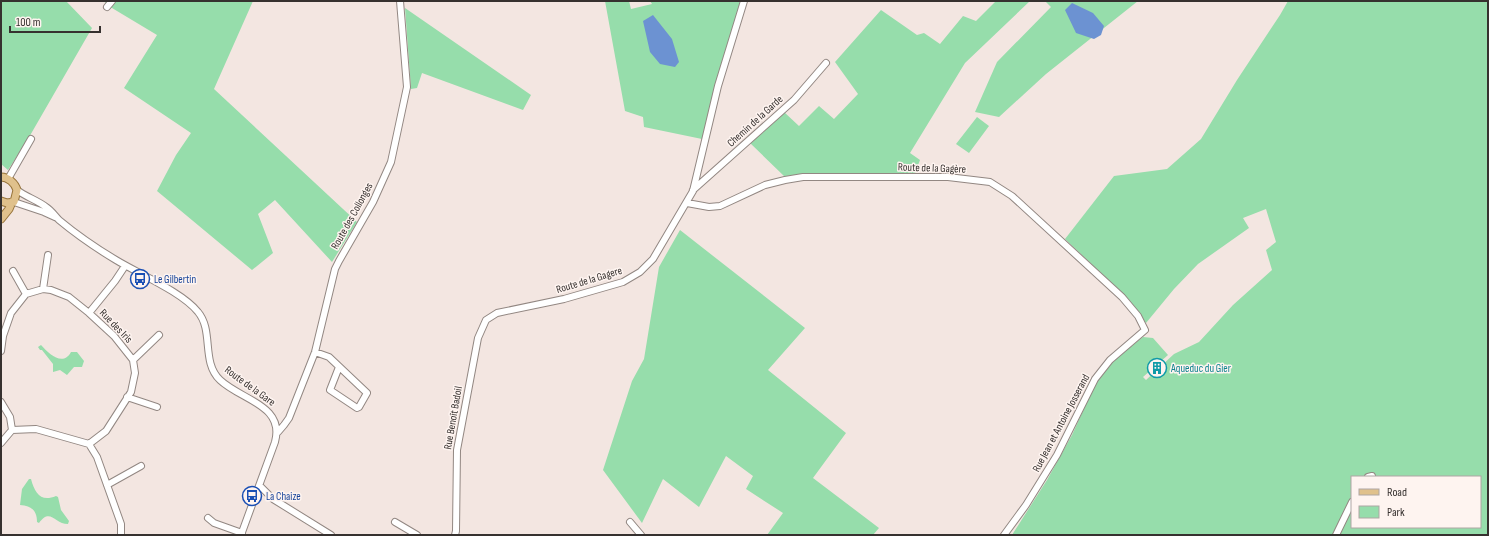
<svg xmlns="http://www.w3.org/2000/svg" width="1489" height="536" font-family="'Sofia Sans Condensed',sans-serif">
  <rect width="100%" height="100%" fill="#f3e6e1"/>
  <!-- green -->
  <path fill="#96ddab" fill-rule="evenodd" d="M1 1H66L92 28 28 139 8 170 1 164Z
    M104 1H253L214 89 357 222 332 262 275 200 258 214 273 253 252 270 157 191 176 155 191 133 124 88 157 35 107 5Z
    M605 1H629L631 9 652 4 650 1H742L702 139 644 127 643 117 625 111Z
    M996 1H1030L965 63 910 153 920 160 915 173 784 176 750 143 784 112 799 126 819 106 834 119 858 94 835 62 881 10 917 35 924 33 940 44 963 16 976 21Z
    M1045 1H1138L1046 74 999 117 975 112 997 62 1051 7Z
    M1288 1H1488V535H1012L1047 480 1072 435 1097 380 1112 361 1143 337 1153 338 1168 355 1143 377 1146 380 1174 354 1199 342 1233 305 1272 270 1266 250 1276 242 1266 209 1243 218 1249 228 1198 264 1174 289 1146 323 1125 296 1065 239 1114 176 1167 169 1201 139 1237 80 1280 15ZM1352 477H1480V527H1352Z
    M405 8 531 95 523 110 422 73 417 88 411 89Z
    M977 117 989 126 969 153 956 144Z
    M680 230 805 328 768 370 846 433 813 478 879 528 873 535H767L783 513 746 489 753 476 726 456 699 507 663 479 642 523 603 470 632 381 644 359 659 267Z
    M41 345C49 354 63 367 71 352H77L84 361 82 367H74L67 375 60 370 53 372V364L42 350H40L38 347Z
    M29 479H31C35 494 41 502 56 496L58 497 61 510 69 521 68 524C55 524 50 507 39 523L37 522C37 511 32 506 20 505L22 489Z"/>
  <!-- water -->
  <path fill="#6c92d2" d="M1072 3 1093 13 1104 26 1101 35 1094 39 1076 33 1065 10Z
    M653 15 672 39 679 62 675 67 660 64 650 52 643 21Z"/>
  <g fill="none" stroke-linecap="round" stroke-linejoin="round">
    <!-- minor casing -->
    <g stroke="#928782" stroke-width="8">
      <path id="minor" d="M107 7 112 1
        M8 179 31 139
        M17 190C26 197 37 200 46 207 51 210 55 216 59 220 77 235 96 248 116 260 139 274 182 292 198 312 214 331 201 362 220 380 241 400 285 405 275 442L241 535
        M693 190 794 100 826 63
        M14 202 44 212 55 217
        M687 203 709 207 720 206 765 185 785 180 803 177H948L990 182 1012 196 1122 297 1138 316 1145 330 1110 360 1095 379 1057 455 1026 505 1004 535
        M13 271 26 294
        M43 289 48 255
        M89 313 115 281 125 266
        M1 351 3 336 11 313 26 294 43 289 51 290 69 297 89 313 114 336 133 360 135 373 131 392 106 431 89 444
        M315 352 329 357 367 393 359 407 357 408 330 390 339 367
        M133 360 159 335
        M127 397 157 407
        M1 402 10 417 12 430
        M278 432 284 425 289 418 315 352 335 269 339 261 373 202 391 162 407 87 400 1
        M1 443 12 430 36 429 89 444 97 457 121 524V535
        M1368 477 1372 476
        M107 485 141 466
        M260 486 273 499 331 535
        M208 518 214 523 242 533
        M395 522 417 535
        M630 522 641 535
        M455 535 456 531 457 450 478 338 486 320 497 313 564 299 623 282 640 272 653 259 693 191 718 86 744 1
        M1336 535 1352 502"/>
    </g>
    <!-- major casing -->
    <g stroke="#97743a" stroke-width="9">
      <path id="major" d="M1 177C8 177 15 183 17 190L14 202 7 203 1 201
        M1 219 9 209 12 202"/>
    </g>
    <!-- minor -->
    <use href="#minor" stroke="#fff" stroke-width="6"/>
    <!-- major -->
    <use href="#major" stroke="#e0c18c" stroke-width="7"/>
  </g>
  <!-- icons -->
  <defs>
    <g id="bus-ring" transform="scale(1)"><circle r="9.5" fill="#fef4f0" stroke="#1a4fb4" stroke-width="1.5"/><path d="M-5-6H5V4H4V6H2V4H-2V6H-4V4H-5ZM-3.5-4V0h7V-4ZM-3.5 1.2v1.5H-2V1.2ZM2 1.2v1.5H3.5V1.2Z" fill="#1a4fb4"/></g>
    <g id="building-ring" transform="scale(1)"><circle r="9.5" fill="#fef4f0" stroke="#0f9aa8" stroke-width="1.5"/><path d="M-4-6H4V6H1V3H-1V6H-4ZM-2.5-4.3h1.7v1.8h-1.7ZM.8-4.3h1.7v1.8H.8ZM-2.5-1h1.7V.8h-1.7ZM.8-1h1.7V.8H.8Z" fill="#0f9aa8"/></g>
  </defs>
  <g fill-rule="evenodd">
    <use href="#bus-ring" x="140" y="279"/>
    <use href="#building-ring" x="1157" y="368"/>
    <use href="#bus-ring" x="252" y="496"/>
  </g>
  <g text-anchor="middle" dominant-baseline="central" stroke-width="3" stroke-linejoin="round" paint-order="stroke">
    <!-- street labels -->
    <g font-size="11" fill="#36312f" stroke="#fef4f0">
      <text transform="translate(755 121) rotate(-42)">Chemin de la Garde</text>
      <text transform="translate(932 168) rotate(2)">Route de la Gagère</text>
      <text transform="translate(352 216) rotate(-61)">Route des Collonges</text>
      <text transform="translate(589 280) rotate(-17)">Route de la Gagere</text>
      <text transform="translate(116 326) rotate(46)">Rue des Iris</text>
      <text transform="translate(250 386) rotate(36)">Route de la Gare</text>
      <text transform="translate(453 418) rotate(-80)">Rue Benoît Badoil</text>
      <text transform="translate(1061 423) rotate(-62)">Rue Jean et Antoine Josserand</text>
    </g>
    <!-- transit labels -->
    <g font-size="11" fill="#164399" stroke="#fef4f0" text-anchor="start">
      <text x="154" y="279">Le Gilbertin</text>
      <text x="266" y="496">La Chaize</text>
    </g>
    <!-- culture labels -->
    <g font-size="11" fill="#0d838f" stroke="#fef4f0" text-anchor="start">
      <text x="1171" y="368">Aqueduc du Gier</text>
    </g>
  </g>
  <!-- border -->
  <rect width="1489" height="536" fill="none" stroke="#36312f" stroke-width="4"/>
  <!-- legend -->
  <rect x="1351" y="476" width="130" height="52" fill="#fef4f0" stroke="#aea6a3"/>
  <rect x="1359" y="489" width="20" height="6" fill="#e0c18c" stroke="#aea6a3"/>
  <text x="1387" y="496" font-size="12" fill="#36312f">Road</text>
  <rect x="1359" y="506" width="20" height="12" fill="#96ddab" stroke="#aea6a3"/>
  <text x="1387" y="516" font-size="12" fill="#36312f">Park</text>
  <!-- scale -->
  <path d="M10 26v6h90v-6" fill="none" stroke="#36312f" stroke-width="2"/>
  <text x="16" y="26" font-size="12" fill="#36312f" stroke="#fef4f0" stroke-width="3" paint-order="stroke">100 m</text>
</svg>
